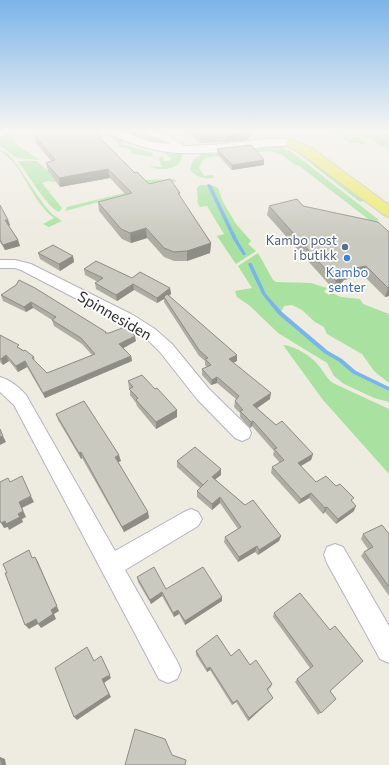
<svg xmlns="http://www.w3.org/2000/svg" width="389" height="765" font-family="Commissioner,sans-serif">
  <rect width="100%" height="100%" fill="#eeebe1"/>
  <!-- green -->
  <path fill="#a9e2a0" d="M102 131C112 131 118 137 127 141L123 142 122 144 153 153 152 156 155 157 134 154 127 148 118 147 119 145 113 138Z
    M121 131H135L171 143 170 145C154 144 135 139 121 131Z
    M332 131H389V150L369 138H359L367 144 350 143Z
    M8 133 16 135 14 141 18 146 40 160 17 158 0 146V136Z
    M273 146 282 147 292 152 379 220 372 222 298 165H295L281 154 269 151 209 157 203 160 199 168 204 176 212 175 214 176 213 178C204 179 196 177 190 170L193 160 201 154H227Z
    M290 147 296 149 346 185 354 194 366 200 360 202Z
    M0 149 8 154 14 161 45 206 52 214 62 221 49 227 43 224 54 218C31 202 24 165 0 151Z
    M156 150 179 152 182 154C183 170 159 172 149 166L162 167 159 160 160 157 163 156 164 161H169L171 159 165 153Z
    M18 161H37L48 171 56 182 48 181 42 183 62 208 59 212C48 209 26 171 18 161Z
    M173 179 177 181 65 211 67 207 124 193 143 180Z
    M200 185H211L218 188 223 202 236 224 251 241 248 244 256 251 236 264 217 236 224 234 207 206 200 207 198 204 197 188Z
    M258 253 273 280 276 282 311 283 327 288 324 292 329 295 332 293 341 297 360 299 363 304 389 314V383L374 371 362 354 327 334 324 327 315 322 302 310 292 305 284 306 282 310 278 313 325 353 337 359 356 374 389 391V402L374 398 344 384 334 376 327 363 278 333 250 306 237 297 235 291 252 288 238 266Z
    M283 345C295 346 312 356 319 366 324 372 327 379 333 383L389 409V474L323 400Z"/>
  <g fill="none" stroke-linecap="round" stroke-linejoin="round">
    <!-- stream -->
    <path fill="#78b5eb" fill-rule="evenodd" d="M208 184 211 185 237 239 246 254 245 255H243L233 239 207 185Z
      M249 263H251L252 264 266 294 282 312 328 351 342 359 356 371 389 387V391L352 373 338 361 324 353 278 314 262 294 248 264Z"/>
    <!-- street casing -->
    <g stroke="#b4b4c0" stroke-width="2">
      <path id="street" d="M136 131C153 130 168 135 182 144L184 149 179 152 176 151C170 139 150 136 138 133Z
        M0 260H15L31 264 133 315 155 329 172 344 209 389 249 428 251 433 249 438 242 441 235 438 197 399 160 352 145 337 123 323 21 270 15 268H0Z
        M0 377C10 380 19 387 26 395L115 551 184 512 191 509 198 512 202 519 198 526 125 570 177 661 181 670 177 679 168 683 159 679 14 405 0 392Z
        M335 544 343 547 389 626V663L380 659 327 563 324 555 327 547Z"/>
    </g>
    <!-- secondary casing -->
    <g stroke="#b4b4c0" stroke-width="2">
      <path id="secondary" d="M0 131H11L9 134 0 137Z
        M109 131H124L136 137 152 142 187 146 225 144 266 139H288L290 142 288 145 284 146C277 146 270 146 263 147 207 154 162 161 111 134Z"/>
    </g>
    <!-- primary casing -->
    <g stroke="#c8c8c8" stroke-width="2">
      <path id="primary" d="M291 139 312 148 389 205V217L384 215 302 154 287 146 285 143 287 140Z"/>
    </g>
    <!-- street -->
    <use href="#street" fill="#fff" fill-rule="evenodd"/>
    <!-- secondary -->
    <use href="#secondary" fill="#fff" fill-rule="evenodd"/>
    <!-- primary -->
    <use href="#primary" fill="#ede967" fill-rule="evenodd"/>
  </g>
  <!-- wall -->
  <path fill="#aeada4" d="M187 131H253L247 140 225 142 200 143Z
    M37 132 101 140 135 173 149 184 180 193V197L211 243 210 253 187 261H174L164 257 147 238 131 243 122 239 99 211 98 202 126 195 110 178 60 187 48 171 46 163 51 161 36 143 34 134H37Z
    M217 149 264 160V165L232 170 217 154Z
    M0 205 8 220 10 225 9 226 18 240 20 246 5 250 0 242Z
    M269 206H303L389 232V296L385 297 363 275 344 280 334 290 267 215Z
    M38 253 73 256 74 262 60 271 40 259Z
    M84 269 132 278 170 288 171 294 169 296 237 361 233 362 270 399 257 408 276 425 313 454 311 460 301 466 316 482 352 502 354 511 336 524 325 512 323 514 309 498 299 504 271 473 272 467 280 463 273 455 274 451 252 426 250 428 240 417V413L234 407 235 401 236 399 217 383 211 385 202 375V369L207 367 205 365V361L199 356 164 302V299L157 303 134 290 117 301 96 289 95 283 98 282 85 275Z
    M16 285 107 333 136 341 123 348 131 356 132 361 45 398 27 367 18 372 9 361 3 365 0 362V335L21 349 34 357 35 361 47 373 92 355 82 344 54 326 52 320 33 308 26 312 3 301 1 295Z
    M128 381 155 389 177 410V417L156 429 137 406 136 403 130 395V389L129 388Z
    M56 414 121 461 118 462 148 512 149 518 124 532 82 458 81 459 58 420Z
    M177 461 221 475 215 479 281 536 279 541 258 555 255 552 238 562 224 542 225 537 238 529 220 503 212 510 197 497V491L200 488 177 467Z
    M363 534H389V596L361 556 364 552 368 549 361 539Z
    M137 577 166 589 222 601 185 625 179 614 174 617 162 596 151 604 138 582Z
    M274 613 330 630 360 664 330 691 336 699 318 715 295 682 297 679 310 668 273 617Z
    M196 651 231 656 250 665 272 684 271 687 268 690 271 700 248 721 236 702 232 705 210 670 207 672 196 655Z"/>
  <!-- shaded-wall -->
  <path fill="#8d8d86" d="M249 131H253L247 140 225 142V136Z
    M264 160V165L232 170V165Z
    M108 169 110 178 60 187 59 178Z
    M5 220H8L10 225 7 226Z
    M146 228 147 238 131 243 130 233Z
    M18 240 20 246 5 250 3 245Z
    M211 243 210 253 187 261V251Z
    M73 256 74 262 60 271 59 264Z
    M366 266 363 275 344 280 334 290 336 281 347 270Z
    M133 284 134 290 117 301 116 295Z
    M389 287V296L385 297 388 288Z
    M170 288 171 294 165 298 164 297V299L157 303V298Z
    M31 302 33 308 26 312 24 307Z
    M135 336 136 341 120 350 119 344Z
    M6 355 9 361 3 365 1 359Z
    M237 355V361L229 365V359Z
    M131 356 132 361 45 398 43 393Z
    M25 361 27 367 18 372 16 366Z
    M217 377V383L211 385 212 380Z
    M271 393 270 399 253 411V405Z
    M177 410V417L156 429V422Z
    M253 421 252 426 250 428 251 422Z
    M3 436 6 442 0 445V437Z
    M81 452 82 458 81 459 79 453Z
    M313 454 311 460 297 468 298 463Z
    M119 455 121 461 116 463 115 457Z
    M221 469V475L212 482V477Z
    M311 493 309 498 299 504 301 499Z
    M31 496 34 502 22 508 26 517 22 519 23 522 9 530 8 527 4 528 1 523 18 514 19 502Z
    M220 497V503L212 510V504Z
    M356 506 354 511 336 524 338 519Z
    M327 507 325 512 323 514 325 508Z
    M148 512 149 518 124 532 122 527Z
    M281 536 279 541 258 555 259 550Z
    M257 546 255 552 238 562 239 557Z
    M35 557 38 562 59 611 54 614 56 619 41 628 38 624 29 629 25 625 51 610Z
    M162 592V596L151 604 150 600Z
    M222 597V601L185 625V621Z
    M178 610 179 614 174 617 173 613Z
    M103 660 111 678 104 683 111 697 77 720 74 717 102 679Z
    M210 667V670L207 672V669Z
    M273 698 271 700 248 721 249 718Z
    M237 700 236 702 232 705 233 703Z
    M0 757 5 759 6 765H2Z"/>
  <!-- building -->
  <path fill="#cac9bf" stroke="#8d8d86" d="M43 131H95L101 137H99L135 173 137 172 149 184 170 179 180 193H178L211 243 187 251 174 252 164 248 146 228 130 233 121 229 98 202 132 193 108 169 59 178 46 163 55 160 34 134 38 133 37 132Z
    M194 131H249L247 133 225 136H200Z
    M251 145 264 160 232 165 217 149Z
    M297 199 303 206 378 222 389 232V287L388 288 366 266 347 270 336 281 269 206Z
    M0 205 8 220H5L18 240 3 245 0 240Z
    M53 245 73 256 59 264 38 253Z
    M96 261 132 278 140 272 170 288 157 298 133 284 116 295 95 283 103 278 84 269Z
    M19 280 35 288 106 332 105 333H109L125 327 135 336 119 344 131 356 43 393 25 361 16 366 6 355 1 359 0 358V335L19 345 17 347 24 351 25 350 34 357 32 358 47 373 95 354 81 338 52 320 56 317 31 302 24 307 1 295 16 285Z
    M167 294 237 355 229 359 271 393 253 405 276 425 282 421 313 454 298 463 316 482 326 476 336 486 340 484 354 498 351 500 356 506 338 519 327 507 325 508 311 493 301 499 272 467 284 460 274 449 277 448 253 421 251 422 240 411 243 410 235 401 239 396 217 377 212 380 202 369 211 365 205 359 208 358 199 350 164 297Z
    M142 375 155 389 157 388 177 410 156 422 136 400 138 398 129 389 133 387 128 381Z
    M84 401 119 455 115 457 148 512 122 527 81 452 79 453 56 414Z
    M0 429 3 436 0 437Z
    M195 447 221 469 212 477 245 505 253 500 281 536 259 550 257 546 239 557 225 537 241 527 220 497 212 504 197 491 208 480 203 485 177 461Z
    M22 476 31 496 19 502 23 511 18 514 20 517 6 524 5 521 1 523 0 520V482L8 478 10 482Z
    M382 525 389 534V587L364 552 373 547 363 534Z
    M29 550 32 558 35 557 57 606 51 610 53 614 38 624 36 619 25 625 5 573H7L3 564Z
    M154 567 166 589 203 567 222 597 185 621 178 610 173 613 162 592 150 600 137 577Z
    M300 593 330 630 335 626 363 661 330 691 336 699 321 713 297 679 313 666 274 613Z
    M217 635 231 656 239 649 250 665 256 660 272 684 267 689 273 698 249 718 237 700 233 703 210 667 207 669 196 651Z
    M87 647 94 661 101 656 110 675 102 679 109 694 74 717 55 668Z
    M135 729 165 739 172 755 186 760 185 765H125Z
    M0 757 2 765H0Z"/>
  <!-- sky -->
  <linearGradient id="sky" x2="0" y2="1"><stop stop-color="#7bb4e9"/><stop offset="0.55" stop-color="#f7f6f2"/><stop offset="1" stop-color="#f7f6f2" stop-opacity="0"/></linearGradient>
  <rect width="389" height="238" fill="url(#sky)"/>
  <!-- markers -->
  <circle fill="#5c6f8a" stroke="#fff" stroke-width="1.5" cx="345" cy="247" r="4"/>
  <circle fill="#3f7fe0" stroke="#fff" stroke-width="1.5" cx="347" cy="258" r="4"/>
  <g text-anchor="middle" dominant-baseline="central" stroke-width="3.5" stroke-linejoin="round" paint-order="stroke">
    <!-- far-service labels -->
    <g font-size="13" fill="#4e5e75" stroke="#fff" text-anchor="end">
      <text x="337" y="240">Kambo post<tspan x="337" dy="15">i butikk</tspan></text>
    </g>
    <!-- far-shop labels -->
    <g font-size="13" fill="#366cbe" stroke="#fff">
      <text x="347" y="272">Kambo<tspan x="347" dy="15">senter</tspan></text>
    </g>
    <!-- street labels -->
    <g font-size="15" fill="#2d2d2d" stroke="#fff">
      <text transform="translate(115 315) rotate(30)">Spinnesiden</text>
    </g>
  </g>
</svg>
